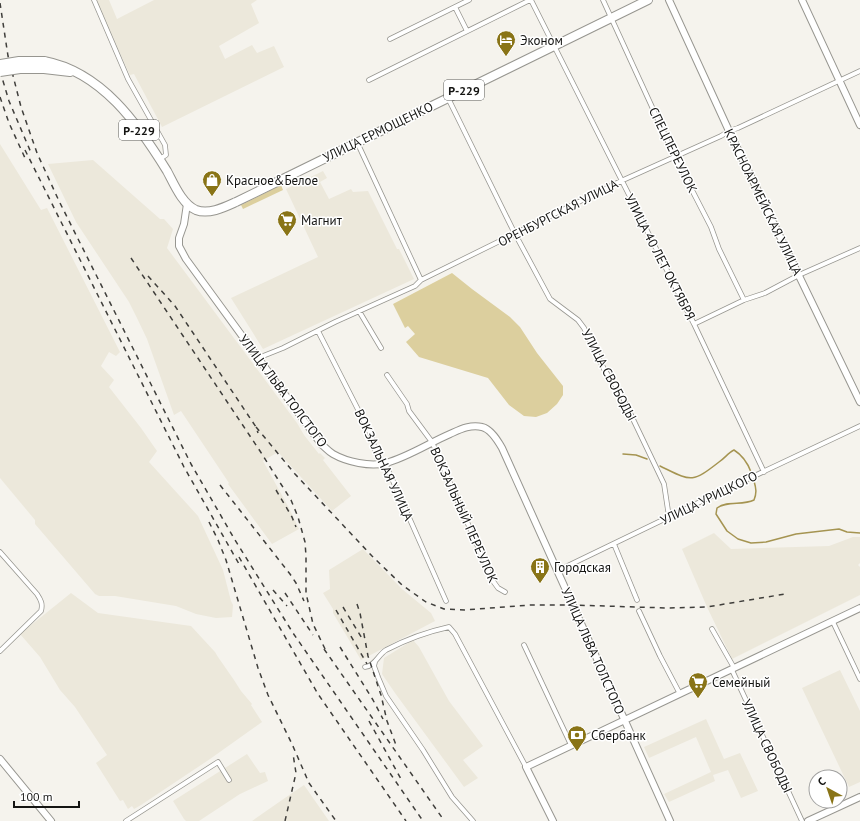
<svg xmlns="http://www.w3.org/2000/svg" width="860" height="821" font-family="'PT Sans',sans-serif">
  <rect width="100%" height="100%" fill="#f5f3ed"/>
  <!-- built -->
  <path fill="#ece8db" d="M95 0H109L117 19 154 0H257L251 4 259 23 219 46 225 59 252 45 257 53 274 46 284 67 162 127 134 74 130 75Z
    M0 144 41 210 47 208 120 352 116 356 109 352 101 366 114 380 109 387 141 428 157 451 149 462 198 516 223 570 231 601 233 605 232 617 216 618 196 614 176 606 115 596H99L95 594 35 524V520L0 478Z
    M93 160 160 219H164L173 229 167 248 297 423 304 435 319 454 320 453 325 458 323 460 351 496 332 511 278 452 263 461 289 508 299 529 272 544 228 484 229 483 181 411 174 415 147 339 136 316 129 302 76 222 48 164Z
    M323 171 327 178 320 182 329 199 351 189 353 192 368 191 397 249H399L414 279 263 349 231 298 318 257 286 189Z
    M714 533 731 549 829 546 853 537H860V563L858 565 860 567V595L732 659 707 607 682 549Z
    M363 549 402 589 431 613 435 621 361 660 333 613V609L323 593 330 589 329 570Z
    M71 593 98 613 191 626 215 652 218 657 234 680 241 691 252 704 251 705 262 722 210 759 141 805 134 809 132 806 128 809 123 800 120 801 96 763 107 755 75 707 60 690 40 657 20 634Z
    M413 640 419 647 449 701 483 746 463 760 478 778 464 787 395 693 382 674 384 658Z
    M840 670 860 711V782L849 787 802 688Z
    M706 719 724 759 740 753 758 791 741 798 728 770 713 775 715 781 669 802 664 794 711 772 696 737 649 758 644 747Z
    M247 754 260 773 265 772 268 781 240 794 199 821H186L184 819 173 801Z
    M304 785 329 821H252L282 800Z"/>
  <!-- green -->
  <path fill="#dccf9e" d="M281 185 283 190 243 209 241 205Z
    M452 273 472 289 510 317 520 327 537 353 563 386V395L557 404 547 413 536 417 524 416 509 405 488 378 419 357 406 342 415 334 408 326 405 328 393 304Z"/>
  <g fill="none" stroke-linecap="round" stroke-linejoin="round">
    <!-- stream -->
    <path stroke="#a59451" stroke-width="1.5" d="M623 454 636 455 647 459
      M660 466C691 481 691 484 719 462 725 458 728 453 734 450 742 455 748 464 751 472
      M754 481C756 488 757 493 754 500 742 506 728 500 717 508L716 514 727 531 738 539 751 543 766 542 796 534 839 529 847 532 860 533"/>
    <!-- street casing -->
    <g stroke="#979690" stroke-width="5.5">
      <path id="street" d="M94 0 128 79 165 145 166 155 160 159
        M531 0 694 324 764 472
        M603 0 675 157 711 227 719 249 744 300
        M455 7 467 31
        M390 39 469 0
        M369 80 530 0
        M448 98 513 230 550 299 578 320 584 328 604 369 621 394 664 484 669 517
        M357 142 421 280
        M359 311 381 348
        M694 324 744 300 765 293 799 275 860 248
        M318 331 371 435 377 457 385 463 446 601
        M258 358 283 348 335 322 415 286 421 280 621 181 721 136 729 131 738 128 860 71
        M387 375 407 404 409 411 432 442 493 581 498 588 505 592
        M614 544 637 600
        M0 552 37 594C41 600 43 604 41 611L0 651
        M557 571 733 486 860 426
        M639 611 660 656 680 694
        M833 622 860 679
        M712 629 733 666 732 670 802 821
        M524 645 571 745
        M375 662 374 666 378 677 386 696 423 750 452 797 473 821
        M365 667C375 666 378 655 386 650 407 639 426 632 449 627L455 634 526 767
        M126 821 218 762 229 780"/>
    </g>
    <!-- secondary casing -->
    <g stroke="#979690" stroke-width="8">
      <path id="secondary" d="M669 0 729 131 860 402
        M802 0 860 125
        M187 204 184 224 179 238V246L186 259 321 444C325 447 328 451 333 454 347 462 370 467 386 463 408 457 429 443 450 434 459 430 470 424 482 427 491 429 498 441 502 448L670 821
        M0 759 51 821
        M553 821 526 767 860 608
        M808 821 860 797"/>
    </g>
    <!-- highway casing -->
    <g stroke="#979690" stroke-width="10">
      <path id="highway" d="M44 61C102 72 138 124 167 171 174 184 182 204 196 210 209 215 225 207 236 202L648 0
        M44 69 70 72"/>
    </g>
    <!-- street -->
    <use href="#street" stroke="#fff" stroke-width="4"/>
    <!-- secondary -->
    <use href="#secondary" stroke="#fff" stroke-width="6"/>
    <!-- highway -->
    <use href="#highway" stroke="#fff" stroke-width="8"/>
    <!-- rail -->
    <path stroke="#3f3e3b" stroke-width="1.5" stroke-dasharray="5 5" stroke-linecap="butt" d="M0 3 8 56 21 107 37 153 59 201 191 464 235 540 293 633 423 821
      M0 71 9 101 32 155
      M0 97 9 123 25 158
      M25 150 184 467 239 564
      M131 258 260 451 291 500 298 517 305 542 306 556V593L313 624 327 653
      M148 276 175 306 256 427 258 433
      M256 427 295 474 372 556 402 585 426 602 444 609 465 610 530 605H573L667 608 707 607 785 594
      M220 485 290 574 296 583 304 601
      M276 490 292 517 296 527
      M209 522 218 540 226 560 258 668 268 695 292 744 309 783 336 821
      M239 557 318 694 406 821
      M273 590 287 606
      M285 593 313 635
      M357 604 360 613 368 656 381 695 387 721 396 745
      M343 607 363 640
      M336 610 367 664
      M340 647 373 700 383 719
      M324 649 443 819
      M369 721 401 779
      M285 821 296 773 293 754"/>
    <!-- highway-bridge casing -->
    <g stroke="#979690" stroke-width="10" stroke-linecap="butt">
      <path id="highway-bridge" d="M0 64 19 61H44
        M0 72 20 69H44"/>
    </g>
    <!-- highway-bridge -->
    <use href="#highway-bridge" stroke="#fff" stroke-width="8"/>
  </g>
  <!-- icons -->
  <defs>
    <g id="hotel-pin" transform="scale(1)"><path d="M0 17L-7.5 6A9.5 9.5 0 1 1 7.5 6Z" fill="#897417" stroke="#fff"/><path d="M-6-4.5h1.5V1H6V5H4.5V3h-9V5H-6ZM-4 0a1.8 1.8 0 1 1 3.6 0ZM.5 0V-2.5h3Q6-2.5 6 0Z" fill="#fff"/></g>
    <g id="shop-pin" transform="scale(1)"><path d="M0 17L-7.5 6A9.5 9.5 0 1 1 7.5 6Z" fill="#897417" stroke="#fff"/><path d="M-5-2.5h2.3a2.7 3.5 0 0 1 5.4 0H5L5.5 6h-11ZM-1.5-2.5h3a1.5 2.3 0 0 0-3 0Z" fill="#fff"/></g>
    <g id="supermarket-pin" transform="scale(1)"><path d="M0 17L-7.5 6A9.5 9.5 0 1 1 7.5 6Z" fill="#897417" stroke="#fff"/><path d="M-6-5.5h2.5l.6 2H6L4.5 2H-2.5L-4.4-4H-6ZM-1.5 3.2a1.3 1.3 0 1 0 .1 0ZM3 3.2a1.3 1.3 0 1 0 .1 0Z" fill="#fff"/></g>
    <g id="building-pin" transform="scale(1)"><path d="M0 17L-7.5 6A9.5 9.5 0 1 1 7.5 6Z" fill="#897417" stroke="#fff"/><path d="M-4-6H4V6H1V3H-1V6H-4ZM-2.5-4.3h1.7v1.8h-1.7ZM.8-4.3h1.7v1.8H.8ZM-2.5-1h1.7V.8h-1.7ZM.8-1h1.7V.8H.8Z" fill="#fff"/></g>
    <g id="bank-pin" transform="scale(1)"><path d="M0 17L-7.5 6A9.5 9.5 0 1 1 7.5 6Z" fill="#897417" stroke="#fff"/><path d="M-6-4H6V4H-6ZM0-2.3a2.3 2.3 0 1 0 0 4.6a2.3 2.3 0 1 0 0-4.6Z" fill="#fff"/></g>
  </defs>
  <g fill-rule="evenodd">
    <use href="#hotel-pin" x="506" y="40"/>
    <use href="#shop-pin" x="212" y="180"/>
    <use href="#supermarket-pin" x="287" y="220"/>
    <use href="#building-pin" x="540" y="567"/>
    <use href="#supermarket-pin" x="698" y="682"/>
    <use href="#bank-pin" x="577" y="735"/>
  </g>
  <g text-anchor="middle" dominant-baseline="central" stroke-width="3" stroke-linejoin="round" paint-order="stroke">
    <!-- shield labels -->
    <g fill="#fff" stroke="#5a5a59" stroke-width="1">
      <rect x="444" y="80" width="40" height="20" rx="3"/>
      <rect x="119" y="120" width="40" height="20" rx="3"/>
    </g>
    <g font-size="12" font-weight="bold" fill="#141412">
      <text x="464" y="90">Р-229</text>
      <text x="139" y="130">Р-229</text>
    </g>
    <!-- poi labels -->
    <g font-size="13" fill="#141412" stroke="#fff" text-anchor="start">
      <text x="520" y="40">Эконом</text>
      <text x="226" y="180">Красное&amp;Белое</text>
      <text x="301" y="220">Магнит</text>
      <text x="554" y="567">Городская</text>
      <text x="712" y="682">Семейный</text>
      <text x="591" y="735">Сбербанк</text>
    </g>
    <!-- street labels -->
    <g font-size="13" fill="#141412" stroke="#fff">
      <text transform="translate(378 132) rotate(-26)">УЛИЦА ЕРМОЩЕНКО</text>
      <text transform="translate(673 150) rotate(64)">СПЕЦПЕРЕУЛОК</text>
      <text transform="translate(763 202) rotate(64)">КРАСНОАРМЕЙСКАЯ УЛИЦА</text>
      <text transform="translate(558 213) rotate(-27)">ОРЕНБУРГСКАЯ УЛИЦА</text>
      <text transform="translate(660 257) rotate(63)">УЛИЦА 40 ЛЕТ ОКТЯБРЯ</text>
      <text transform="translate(609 375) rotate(62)">УЛИЦА СВОБОДЫ</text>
      <text transform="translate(283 391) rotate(53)">УЛИЦА ЛЬВА ТОЛСТОГО</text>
      <text transform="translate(384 465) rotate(65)">ВОКЗАЛЬНАЯ УЛИЦА</text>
      <text transform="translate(709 498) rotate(-26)">УЛИЦА УРИЦКОГО</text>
      <text transform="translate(464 515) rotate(66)">ВОКЗАЛЬНЫЙ ПЕРЕУЛОК</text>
      <text transform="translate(593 651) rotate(66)">УЛИЦА ЛЬВА ТОЛСТОГО</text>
      <text transform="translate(767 746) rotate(65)">УЛИЦА СВОБОДЫ</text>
    </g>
  </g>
  <!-- north arrow -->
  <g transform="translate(828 789) rotate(320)"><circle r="19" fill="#ffffff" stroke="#a1a1a0"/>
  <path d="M0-3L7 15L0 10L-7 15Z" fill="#897417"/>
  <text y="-6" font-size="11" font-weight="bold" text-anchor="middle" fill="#141412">С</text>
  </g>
  <!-- scale -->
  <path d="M14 801v6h65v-6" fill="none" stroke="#141412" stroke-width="2"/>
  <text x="20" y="801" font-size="12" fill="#141412" stroke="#ffffff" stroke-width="3" paint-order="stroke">100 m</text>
</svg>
